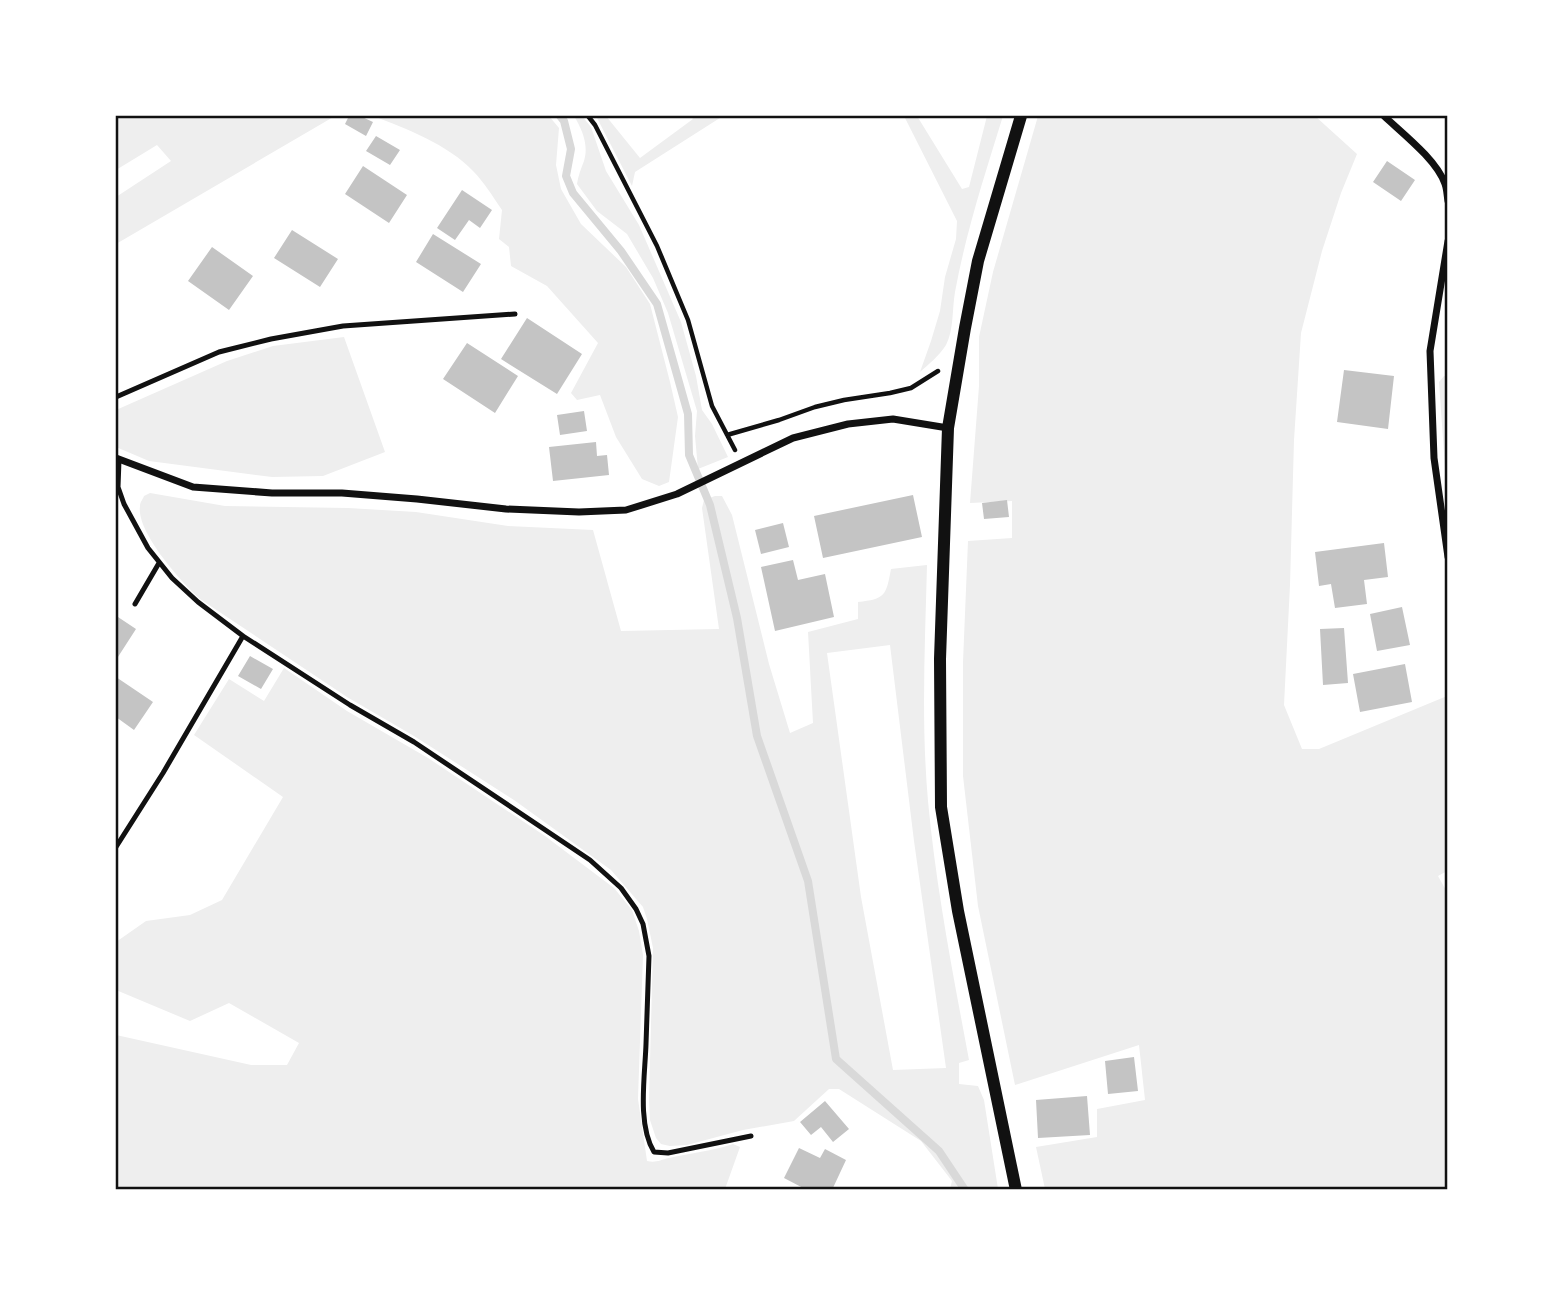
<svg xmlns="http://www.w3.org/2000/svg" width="1563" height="1305" font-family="Cabin,sans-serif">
  <rect width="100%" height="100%" fill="#fff"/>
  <!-- green -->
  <path fill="#eee" fill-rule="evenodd" d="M116 116H335L116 244V197L171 161 157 145 116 170Z
    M373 116H549L559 128 556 165 561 189 581 224 626 267 650 304 670 382 678 417 669 482 659 486 642 479 616 437 600 395 577 400 571 393 598 343 547 286 511 266 509 247 499 239 502 210C493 197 484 182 473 171 449 145 405 128 373 116Z
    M574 116H582L591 127 606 171 639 225 681 322 696 376 702 410 712 424 728 457 698 469 695 436 697 411 668 313 653 278 627 234 597 211 577 184C578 176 581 169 584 161 589 145 582 129 574 116Z
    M596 116H606L640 158 693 119 691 116H723L635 172 632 186Z
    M904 116H917L962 189 969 187 987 116H1003C985 174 966 232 955 292 952 309 954 330 946 345 939 356 929 364 920 372L931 341 940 311 945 277 956 239 957 221Z
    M1038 116H1315L1357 154 1341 193 1322 251 1301 333 1294 440 1290 585 1284 705 1302 749H1319L1447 696V871L1438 876 1448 894 1447 1189H1045L1036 1147 1097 1137V1109L1145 1100 1139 1045 1015 1085 978 906 963 776V662L968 541 1012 538V501L970 503 979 386V337L993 272Z
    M344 337 385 452 323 476 272 477 149 461 116 447V410L227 361 273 346Z
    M1444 376 1448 377 1447 496 1439 382Z
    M150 493 225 506 348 508 416 512 508 526 593 530 621 631 719 629 702 508 704 500 715 496H722L732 515 769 664 790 733 813 723 808 632 858 619V602C885 599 886 596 891 569L927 565C925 644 921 722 928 801 936 888 953 974 969 1060L959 1063V1084L978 1086 984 1100 998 1189H950L952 1181 921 1141 839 1089H829L794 1121 743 1130 687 1145 670 1146 661 1144 656 1138 650 1120 649 1099 653 948 647 919 643 907 611 870 514 800 414 736 347 697 200 599C182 583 136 532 140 506 140 502 143 499 144 496ZM890 645 914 841 946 1068 893 1070 861 897 827 653Z
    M284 668 347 711 428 758 545 836 614 888 632 910 639 931 643 955 638 1099 647 1161C656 1163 660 1160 669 1158 691 1153 712 1151 733 1144L740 1147 725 1189H116V1035L251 1065H287L299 1043 229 1003 190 1021 116 990V942L146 921 190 915 222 900 283 797 194 735 229 679 264 701Z"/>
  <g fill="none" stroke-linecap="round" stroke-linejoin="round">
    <!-- stream -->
    <path stroke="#d9d9d9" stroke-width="8" d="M560 116 564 121 571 149 566 176 573 193 621 251 657 304 688 414 689 455 710 505 737 618 757 736 808 881 836 1059 939 1151 965 1190"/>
  </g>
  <!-- building -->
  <path fill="#c4c4c4" d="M349 116H360L373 122 366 136 345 124Z
    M376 136 400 150 390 165 366 151Z
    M1387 161 1415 180 1401 201 1373 182Z
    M363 166 407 195 389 223 345 194Z
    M462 190 492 210 480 228 469 220 455 240 437 228Z
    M292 230 338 259 320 287 274 258Z
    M433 234 481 264 463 292 416 262Z
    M212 247 253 276 229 310 188 281Z
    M527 318 582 354 557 394 501 359Z
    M467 343 518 376 495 413 443 379Z
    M1344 370 1394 376 1388 429 1337 422Z
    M584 411 587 431 560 435 557 415Z
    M596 442 597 456 607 455 609 475 553 481 549 447Z
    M913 495 922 537 823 558 814 516Z
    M1007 500 1009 517 984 519 982 503Z
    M783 523 789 547 761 554 755 530Z
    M1384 543 1388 577 1364 580 1367 604 1335 608 1331 584 1319 586 1315 552Z
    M793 560 798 580 825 574 834 617 775 631 761 567Z
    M1402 607 1410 645 1377 651 1370 614Z
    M118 617 136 629 116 660V620Z
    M1344 628 1348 683 1323 685 1320 629Z
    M250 656 273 669 261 689 238 676Z
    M1405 664 1412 702 1360 712 1353 674Z
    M116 677 153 702 134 730 116 717Z
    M1134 1057 1138 1091 1108 1094 1105 1061Z
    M1087 1096 1090 1135 1038 1138 1036 1100Z
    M825 1101 849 1129 833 1142 821 1127 811 1135 800 1122Z
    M799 1148 820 1158 825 1149 846 1160 832 1190H807L784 1178Z"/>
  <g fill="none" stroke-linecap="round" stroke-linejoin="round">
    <!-- path -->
    <path stroke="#111" stroke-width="4.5" d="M588 116 595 125 657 246 688 320 712 406 735 450
      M727 435 779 420 815 407 844 400 890 393 911 388 938 371"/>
    <!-- service -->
    <path stroke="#111" stroke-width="5" d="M116 397 219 352 271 339 343 326 515 314
      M119 460 118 487 124 504 148 548 172 578 198 602 243 636 350 705 414 742 590 860 621 888 636 909 643 924 649 956C648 986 647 1015 646 1044 645 1076 637 1124 654 1152L668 1153 751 1136
      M135 604 159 563
      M116 847 163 773 243 636"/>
    <!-- minor -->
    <path stroke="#111" stroke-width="7" d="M1384 116C1402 133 1437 160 1445 184 1447 189 1447 196 1448 201
      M1448 241 1430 351 1434 458 1448 557
      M116 458 193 487 272 493H342L417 499 506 509 579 512 626 510 677 494 793 438 848 424 893 419 948 428"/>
    <!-- tertiary -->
    <path stroke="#111" stroke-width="12" d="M1016 1190 958 911 941 807 940 659 948 428 965 328 978 261 1021 116"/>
  </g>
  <!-- border -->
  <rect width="1563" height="1305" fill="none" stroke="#ffffff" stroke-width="234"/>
  <rect x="117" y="117" width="1329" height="1071" fill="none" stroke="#111" stroke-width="2.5"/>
</svg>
